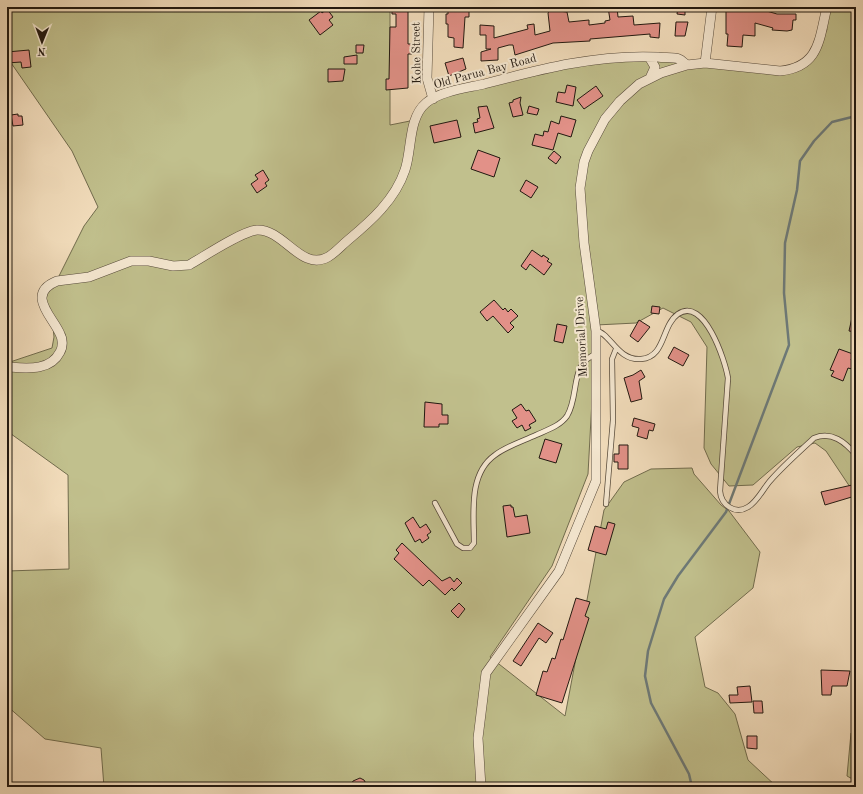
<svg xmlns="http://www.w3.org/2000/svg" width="863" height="794" font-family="'Old Standard TT',serif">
  <rect width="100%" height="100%" fill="#f3debd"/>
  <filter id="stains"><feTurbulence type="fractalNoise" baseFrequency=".005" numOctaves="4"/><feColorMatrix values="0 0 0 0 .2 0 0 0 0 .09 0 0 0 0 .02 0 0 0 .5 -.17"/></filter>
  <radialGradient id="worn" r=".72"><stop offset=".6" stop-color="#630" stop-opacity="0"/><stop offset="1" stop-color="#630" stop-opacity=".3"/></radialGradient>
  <!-- green -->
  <path fill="#c1c08d" stroke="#716c4e" d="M7 7H390V125L415 120 430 100 569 64 650 57 797 71 827 30 821 7H856V496L826 451 815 443 797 447 753 485 729 486 711 464 704 448 707 347 691 322 663 308 636 323 596 325 588 474 552 566 490 657 565 716 604 510 624 482 651 469 692 468 694 474 721 505 729 511 760 552 753 588 695 637 705 687 718 693 735 714 748 760 777 787H104L101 748 45 739 7 706V571L69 569 68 475 7 431V363L52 348 54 337 52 316 46 302 47 282 57 280 84 226 98 207 72 151 7 57Z
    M856 728V781L847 776 851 733Z"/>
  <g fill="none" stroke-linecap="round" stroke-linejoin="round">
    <!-- stream -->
    <path stroke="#6d7977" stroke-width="2.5" d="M692 787 689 774 651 703 645 676 648 651 664 599 678 576 726 512 789 345 784 293 785 243 797 190 800 161 814 141 832 122 856 116"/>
  </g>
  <!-- building -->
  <path fill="#e29188" stroke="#211810" d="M392 7H408V44H412V54H408V88L386 90V79H389L390 27H396V14H392Z
    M469 7V17H465L463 48 454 47V38L448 37V24H446V14H448V8Z
    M608 7H617L618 17 633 16 634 25 660 23 659 38 650 37V34L590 39V41L553 43 515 55 513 45H509L498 48V60L481 61V52L491 49H486V35H480V25L494 26V38L528 29 527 25 534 24 535 35 550 31 548 13 550 10 567 12 569 22 589 20V25L605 23V21L610 20Z
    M678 7H685V15L677 14Z
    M726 8H738V11H755L756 8 777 14H796V20H793L792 30 787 31 772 30 773 28 755 23V36L743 35 742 47 727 46 728 34H726Z
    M327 9 333 17 329 20 333 25 320 35 309 20 321 11 322 13Z
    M676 22H688L685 36H675Z
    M356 45H364L363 53H356Z
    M29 50 31 67 22 68 21 62 7 63V52Z
    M357 55V64H344V57Z
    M463 58 466 69 449 76 445 63Z
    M328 69H345L343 81 328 82Z
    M567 85 576 87 573 106 556 102 558 92 565 93Z
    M596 86 603 96 584 109 577 100Z
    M521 97 520 103 523 115 513 117 509 103 513 102V100Z
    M487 106 494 128 475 133 473 123 478 122 477 119 480 118 478 107Z
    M529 106 539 109 537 115 527 113Z
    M18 114V116H22L23 125 13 126 11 115Z
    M561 116 576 120 571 137 558 133 553 150 532 145 535 134 543 136 544 131 548 132 551 121 559 124Z
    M457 120 461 137 434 143 430 126Z
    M478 150 500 158 494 177 471 169Z
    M554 151 561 157 556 164 548 158Z
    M263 170 269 180 265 183 267 186 257 193 251 184 258 179 255 175Z
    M526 180 538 187 531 198 520 191Z
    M532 250 542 257 543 255 549 259 547 261 552 264 544 275 530 264 526 270 521 266Z
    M494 300 503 310 505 308 508 312 511 309 518 316 510 323 514 327 508 333 493 316 487 321 480 312Z
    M652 306 660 307 659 314 651 313Z
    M853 313H856V332L849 331Z
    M639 320 650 327 638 342 630 336Z
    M557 324 567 326 563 343 554 341Z
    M674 347 689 355 683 366 668 358Z
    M839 349 853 354 851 360 854 362 852 369 848 368 843 381 831 376 834 371 830 370Z
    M641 370 645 377 639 381 642 399 631 402 624 378 633 375Z
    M425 402 442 404V415H448V424H439V427H424Z
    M521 404 526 411 529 410 536 421 529 425 531 428 525 431 522 425 517 428 512 421 517 418 512 410Z
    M634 418 655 424 653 431 649 430 647 439 637 436 639 428 632 426Z
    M545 439 562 444 556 463 539 458Z
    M619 445H628V469H618V462H614V454H619Z
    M852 485 855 496 825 505 821 492Z
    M511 505V507H513L515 517 527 515 530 533 507 537 503 506Z
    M413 517 420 528 426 524 431 532 427 535 429 538 422 543 420 539 415 542 405 523Z
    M608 522 615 524 606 555 588 550 595 526 606 529Z
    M402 543 442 581 450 577 454 582 457 578 462 583 454 591 452 588 445 595 429 580 423 586 394 559 399 553 396 550Z
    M576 598 590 602 585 616 589 618 562 703 536 695 543 671 547 672 552 658 555 659 561 639 563 640Z
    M459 603 465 609 458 618 451 611Z
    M538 623 553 633 546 643 539 638 521 666 513 661Z
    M821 670 850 671 847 686H832L831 695H822Z
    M750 686 752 702 730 703 729 695H738L737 687Z
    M753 701H762L763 713H754Z
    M747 736H757V749L747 748Z
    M360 778 364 780 368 787H350L353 781Z"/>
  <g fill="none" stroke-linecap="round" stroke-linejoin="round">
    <!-- lane casing -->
    <g stroke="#564a3b" stroke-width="6">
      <path id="lane" d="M596 331C610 332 617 361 641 359 666 357 661 326 678 314 704 296 725 360 728 378L720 491C721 505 735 515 748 507 757 502 763 489 770 481 783 466 799 452 814 438 832 431 845 442 856 455
        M435 503 457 544 463 548H470L474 543C474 514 468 474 495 455 507 446 523 441 536 435 547 430 560 426 567 416 580 395 569 362 597 354
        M606 504 613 420 612 359 616 349"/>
    </g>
    <!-- street casing -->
    <g stroke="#564a3b" stroke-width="10">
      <path id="street" d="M429 7 427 78 433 99
        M649 57 655 67 650 78
        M705 63 712 7
        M7 367C25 368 50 372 60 352 63 347 63 339 60 334 53 317 25 294 57 281L89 277 131 261H149L173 266 189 265C205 256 240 232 257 230 284 229 301 272 328 257 335 253 341 246 347 241 371 221 395 200 405 170 412 150 408 118 426 103 440 91 467 88 484 84 541 69 598 54 658 57 664 58 674 57 679 59 682 60 684 63 687 65
        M481 787 478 738 486 673 559 571 596 481V331L584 243 580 188 584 162 588 151 605 119 620 101 639 84 661 73 687 65 705 63 780 71C820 67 819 39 827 7"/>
    </g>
    <!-- lane -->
    <use href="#lane" stroke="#f7ead4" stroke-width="4.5"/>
    <!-- street -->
    <use href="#street" stroke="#f7ead4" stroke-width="9"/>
  </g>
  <g text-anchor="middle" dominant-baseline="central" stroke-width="4" stroke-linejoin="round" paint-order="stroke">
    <!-- street labels -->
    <g font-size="12" fill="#211810" stroke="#f7ead4">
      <text transform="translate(417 53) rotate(-91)">Kohe Street</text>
      <text transform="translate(485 72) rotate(-15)">Old Parua Bay Road</text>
      <text transform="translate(582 337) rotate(-93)">Memorial Drive</text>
    </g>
  </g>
  <!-- margin -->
  <rect width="863" height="794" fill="none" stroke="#f3debd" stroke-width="24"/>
  <rect x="8" y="8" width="847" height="778" fill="none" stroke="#211810" stroke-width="2"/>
  <rect x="12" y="12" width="839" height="770" fill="none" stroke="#211810"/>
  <!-- north arrow -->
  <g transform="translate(42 42) rotate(181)" stroke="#f7ead4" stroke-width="3" paint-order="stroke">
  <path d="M0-3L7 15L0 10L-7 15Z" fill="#211810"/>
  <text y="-6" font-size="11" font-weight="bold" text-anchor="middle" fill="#211810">N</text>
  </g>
  <rect width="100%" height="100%" filter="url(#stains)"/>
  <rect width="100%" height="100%" fill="url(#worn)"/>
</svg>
